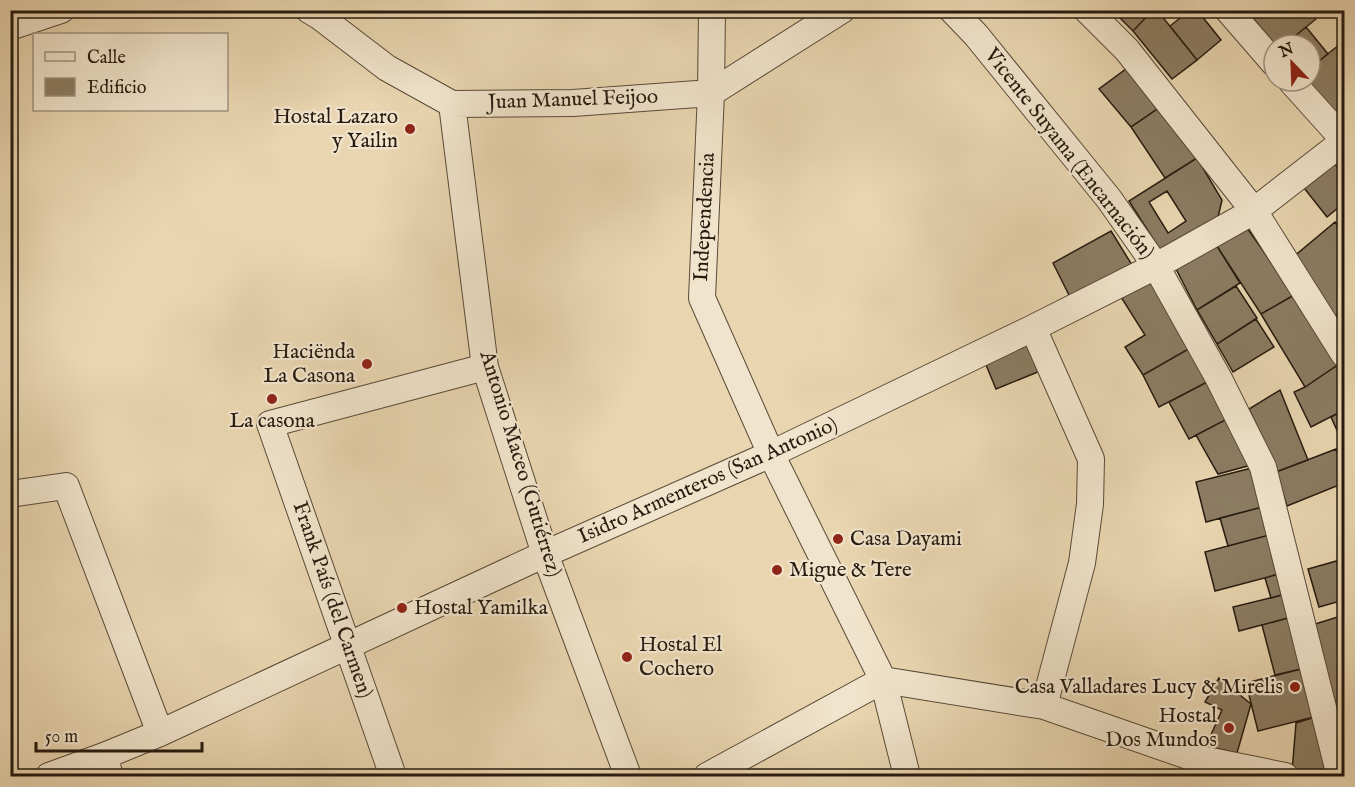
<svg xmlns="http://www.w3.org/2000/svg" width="1355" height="787" font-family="'IM FELL English',serif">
  <rect width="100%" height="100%" fill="#e9d6b0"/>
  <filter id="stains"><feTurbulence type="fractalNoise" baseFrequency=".00333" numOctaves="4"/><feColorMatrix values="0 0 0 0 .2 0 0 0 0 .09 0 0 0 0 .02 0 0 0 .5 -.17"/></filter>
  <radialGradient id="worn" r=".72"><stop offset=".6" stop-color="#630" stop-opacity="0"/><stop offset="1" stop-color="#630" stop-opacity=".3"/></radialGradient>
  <!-- building -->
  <path fill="#8c7c63" stroke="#271b10" stroke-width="1.5" fill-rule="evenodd" d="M1112 10H1153L1133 31Z
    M1153 10H1157L1197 60 1172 79 1133 31Z
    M1190 10H1197L1221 40 1197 60 1170 26Z
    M1259 10H1309L1316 19 1284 45H1275L1251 16Z
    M1306 27 1328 54 1310 68V45H1284Z
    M1344 41V115L1336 121 1305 81H1310V68Z
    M1130 66 1163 105 1131 127 1099 89Z
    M1163 105 1197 158 1165 178 1131 127Z
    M1197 158 1222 200 1218 217 1162 253 1129 201ZM1167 191 1186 221 1168 233 1149 202Z
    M1335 164 1344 175V203L1327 217 1304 188Z
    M1335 222 1344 234V310L1332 318 1292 258Z
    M1245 225 1294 295 1261 314 1215 243Z
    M1111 231 1132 265 1070 297 1053 263Z
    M1215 243 1240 283 1197 310 1175 267Z
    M1151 278 1192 347 1143 375 1125 347 1145 335 1121 297Z
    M1236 286 1257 318 1217 344 1197 310Z
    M1294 295 1339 364 1305 387 1261 314Z
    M1344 310V339L1332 318Z
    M1256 319 1274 347 1233 372 1217 344Z
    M1027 342 1040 371 996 389 984 360Z
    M1192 347 1211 380 1159 407 1143 375Z
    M1339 364 1344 374V410L1311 427 1294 392 1305 387Z
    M1211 380 1231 417 1189 439 1169 402Z
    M1280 390 1308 460 1276 472 1267 447 1249 409Z
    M1344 410V446L1331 417Z
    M1231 417 1255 464 1218 474 1196 435Z
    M1336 449 1344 471V483L1287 506 1276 472Z
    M1256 467 1266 506 1206 522 1196 482Z
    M1266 506 1273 534 1228 546 1220 518Z
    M1273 534 1283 573 1215 591 1205 552Z
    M1340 560 1344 575V600L1319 607 1308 569Z
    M1281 573 1286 594 1271 598 1265 578Z
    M1286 594 1292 617 1239 631 1233 607Z
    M1344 615V720L1341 721 1312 625Z
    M1292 617 1305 668 1275 675 1262 625Z
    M1305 668 1318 716 1258 731 1246 683Z
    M1219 678 1251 704 1237 753 1206 746 1222 710 1205 702Z
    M1318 716 1331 776 1292 772 1296 723Z"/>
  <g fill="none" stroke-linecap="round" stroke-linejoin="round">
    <!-- minor casing -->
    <g stroke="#584a38" stroke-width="28">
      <path id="minor" d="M309 10 319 16 387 68 452 104 573 103 711 93 842 10
        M712 10 711 93 702 298 771 454 883 680 907 776
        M952 10 976 35 1109 199 1156 266 1219 379 1263 467 1340 776
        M1087 10 1127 50 1254 211 1344 354
        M1228 10 1274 63
        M10 27 61 10
        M1291 81 1344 140
        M452 104 485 367 545 554 628 776
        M1033 328 1091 459 1090 504 1082 563 1044 706
        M10 494 66 486 160 733
        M104 756 110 776
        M49 776 104 756 160 733 545 554 771 454 1033 328 1156 266 1254 211 1344 141
        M393 776 270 424 485 367
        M707 776 883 680 1044 706 1191 757 1285 776"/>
    </g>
    <!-- minor -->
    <use href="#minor" stroke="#f1e4cc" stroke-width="26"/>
  </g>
  <!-- markers -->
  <g fill="#8f2418" stroke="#f1e4cc" stroke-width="2">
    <circle cx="410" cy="129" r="6"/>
    <circle cx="367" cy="364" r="6"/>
    <circle cx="272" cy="399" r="6"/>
    <circle cx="838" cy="539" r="6"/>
    <circle cx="777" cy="570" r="6"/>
    <circle cx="402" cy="608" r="6"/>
    <circle cx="627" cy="657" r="6"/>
    <circle cx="1295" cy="687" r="6"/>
    <circle cx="1229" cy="728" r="6"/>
  </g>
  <g text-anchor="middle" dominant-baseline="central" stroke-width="4.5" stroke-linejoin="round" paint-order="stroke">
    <!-- street labels -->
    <g font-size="21" fill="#271b10" stroke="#f1e4cc">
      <text transform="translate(573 100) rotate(-2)">Juan Manuel Feijoo</text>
      <text transform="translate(1069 154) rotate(52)">Vicente Suyama (Encarnación)</text>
      <text transform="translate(705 217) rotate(-87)">Independencia</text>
      <text transform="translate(520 464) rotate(73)">Antonio Maceo (Gutiérrez)</text>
      <text transform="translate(708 481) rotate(-24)">Isidro Armenteros (San Antonio)</text>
      <text transform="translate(332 600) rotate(71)">Frank País (del Carmen)</text>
    </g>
    <!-- poi labels -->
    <g font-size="21" fill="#271b10" stroke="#f1e4cc" text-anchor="end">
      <text x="398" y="117">Hostal Lazaro<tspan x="398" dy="24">y Yailin</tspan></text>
      <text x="355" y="352">Haciënda<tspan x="355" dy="24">La Casona</tspan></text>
      <text x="272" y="421" text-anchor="middle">La casona</text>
      <text x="850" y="539" text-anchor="start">Casa Dayami</text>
      <text x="789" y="570" text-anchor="start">Migue &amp; Tere</text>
      <text x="414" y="608" text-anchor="start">Hostal Yamilka</text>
      <text x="639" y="645" text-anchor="start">Hostal El<tspan x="639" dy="24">Cochero</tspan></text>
      <text x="1283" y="687">Casa Valladares Lucy &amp; Mirelis</text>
      <text x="1217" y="716">Hostal<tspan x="1217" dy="24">Dos Mundos</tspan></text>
    </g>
  </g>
  <!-- margin -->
  <rect width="1355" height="787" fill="none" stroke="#e9d6b0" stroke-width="36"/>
  <rect x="12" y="12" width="1331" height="763" fill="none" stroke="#271b10" stroke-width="3"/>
  <rect x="18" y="18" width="1319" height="751" fill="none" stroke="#271b10" stroke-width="1.5"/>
  <!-- legend -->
  <rect x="33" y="33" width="195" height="78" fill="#f1e4cc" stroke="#a09481" stroke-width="1.5"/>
  <rect x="45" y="52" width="30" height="9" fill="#f1e4cc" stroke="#a09481" stroke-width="1.5"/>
  <text x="87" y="63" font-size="18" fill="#271b10">Calle</text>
  <rect x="45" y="78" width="30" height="18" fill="#8c7c63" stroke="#a09481" stroke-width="1.5"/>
  <text x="87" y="93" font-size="18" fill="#271b10">Edificio</text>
  <!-- north arrow -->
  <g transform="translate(1292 63) rotate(337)"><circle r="28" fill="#f1e4cc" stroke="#a09481" stroke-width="1.5"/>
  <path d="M0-4.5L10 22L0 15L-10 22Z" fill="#8f2418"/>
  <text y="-9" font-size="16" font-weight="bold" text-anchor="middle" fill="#271b10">N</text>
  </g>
  <!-- scale -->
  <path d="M36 742v9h166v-9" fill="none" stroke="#271b10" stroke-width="3"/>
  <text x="45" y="742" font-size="18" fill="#271b10" stroke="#f1e4cc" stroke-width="4.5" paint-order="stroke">50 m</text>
  <rect width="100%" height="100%" filter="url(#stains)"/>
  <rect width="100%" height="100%" fill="url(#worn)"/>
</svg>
